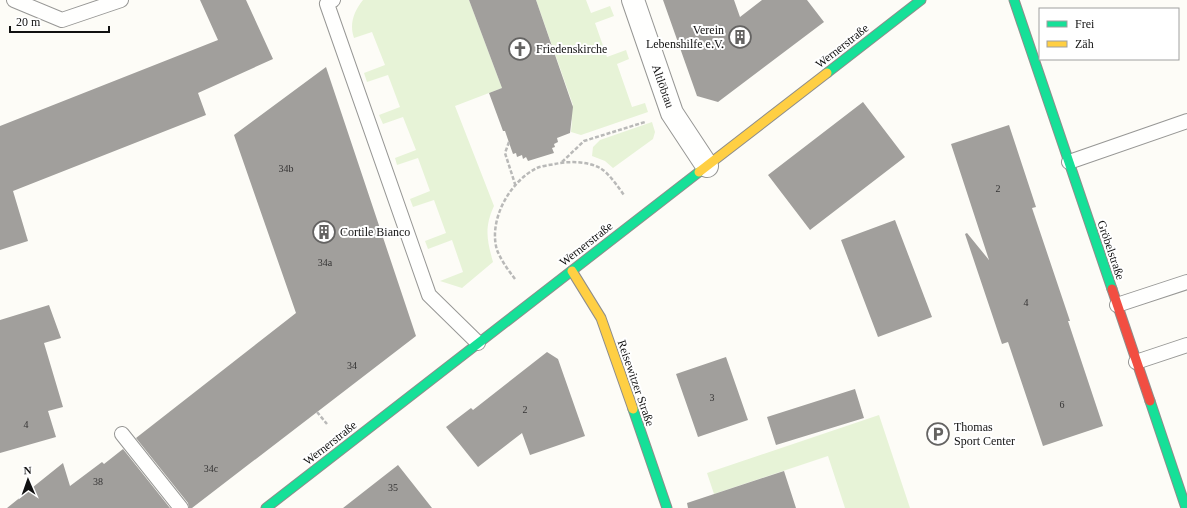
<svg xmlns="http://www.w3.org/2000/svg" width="1187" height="508" font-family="Georgia,serif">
  <rect width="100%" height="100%" fill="#fdfcf7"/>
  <!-- green -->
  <path fill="#e7f3d7" d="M363 0H469L502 88 455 106 494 206C484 228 487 240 493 262L462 288 440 281 463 272 452 240 428 249 425 241 446 233 434 200 413 207 410 199 430 191 418 158 397 165 395 158 416 150 403 117 383 124 379 115 400 107 388 75 367 82 364 73 385 65 372 32 354 38C349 24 354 11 363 0Z
    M536 0H586L591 13 610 6 614 16 595 23 607 57 626 50 629 59 617 64 632 107 645 103 648 112 581 135 571 132 572 121 567 108 573 105Z
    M652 122 655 132 653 139 613 168 605 161 592 156 593 147 600 140Z
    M879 415 910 508H845L828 456 714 494 707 473Z"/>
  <!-- building -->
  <path fill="#a19f9c" d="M200 0H246L273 59 198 93 206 115 13 191 28 241 0 250V126L218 40Z
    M469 0H536L573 107 570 133 557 138 558 142 554 144 555 147 552 148 554 153 528 161 526 157 523 159 522 155 517 157 516 153 513 154 505 131H503L489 93 502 88Z
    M663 0H734L740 17 762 0H807L824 22 718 102 697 96Z
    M326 67 416 336 192 508H189L188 503 136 438 296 313 234 135Z
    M863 102 905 157 810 230 768 175Z
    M1009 125 1036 207 1032 208 1070 321H1068L1103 426 1043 446 1008 342 1002 344 965 234 967 233 989 260 951 144Z
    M895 220 932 317 878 337 841 240Z
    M49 305 61 338 44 343 63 407 48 411 56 437 0 453V320Z
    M547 352 558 359 585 436 530 455 522 433 478 467 446 427 471 408 473 410Z
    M726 357 748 420 698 437 676 374Z
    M855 389 864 418 776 445 767 417Z
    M123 449 170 508H7L63 463 70 486 102 462 104 464Z
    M398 465 432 508H343Z
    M784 471 796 508H688L687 503Z"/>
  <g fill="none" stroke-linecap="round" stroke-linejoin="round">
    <!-- lane casing -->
    <g stroke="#979795" stroke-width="16">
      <path id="lane" d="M14 0 62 20 121 0
        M333 0 327 4 429 295 478 343
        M1069 162 1187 121
        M1117 305 1187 282
        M1136 362 1187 345
        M122 434 181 508"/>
    </g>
    <!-- street casing -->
    <g stroke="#979795" stroke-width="24">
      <path id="street" d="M633 0 672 113 707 166"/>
    </g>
    <!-- fast casing -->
    <g stroke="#8e8d8b" stroke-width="11">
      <path id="fast" d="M1014 0 1112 289
        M827 73 921 0
        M1150 401 1186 508
        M633 409 667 508
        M266 508 699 172"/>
    </g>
    <!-- slow casing -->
    <g stroke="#8e8d8b" stroke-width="11">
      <path id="slow" d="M699 172 827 73
        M572 271 601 318 633 409"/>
    </g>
    <!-- jam casing -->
    <g stroke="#8e8d8b" stroke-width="11">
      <path id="jam" d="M1112 289 1150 401"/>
    </g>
    <!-- path -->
    <path stroke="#b9b9b8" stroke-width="2.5" stroke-dasharray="4 2" stroke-linecap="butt" d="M509 142 505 153 515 184
      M562 162 584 141 645 122
      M515 279C508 270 501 260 497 250 488 220 510 181 537 168 542 166 549 165 555 164 569 161 587 161 600 168 609 173 618 187 624 195
      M317 412 327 424"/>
    <!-- lane -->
    <use href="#lane" stroke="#fffffe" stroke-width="14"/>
    <!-- street -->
    <use href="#street" stroke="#fffffe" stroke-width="22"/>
    <!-- fast -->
    <use href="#fast" stroke="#16e098" stroke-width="9"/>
    <!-- slow -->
    <use href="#slow" stroke="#ffcf43" stroke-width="9"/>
    <!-- jam -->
    <use href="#jam" stroke="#f24e42" stroke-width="9"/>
  </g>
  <!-- icons -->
  <defs>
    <g id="building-ring" transform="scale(1.15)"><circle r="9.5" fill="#fff" stroke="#646362" stroke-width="1.5"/><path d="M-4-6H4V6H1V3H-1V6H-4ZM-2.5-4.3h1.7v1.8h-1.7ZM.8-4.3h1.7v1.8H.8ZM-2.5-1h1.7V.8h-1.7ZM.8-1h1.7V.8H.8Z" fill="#646362"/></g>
    <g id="church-ring" transform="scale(1.15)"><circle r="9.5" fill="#fff" stroke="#646362" stroke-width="1.5"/><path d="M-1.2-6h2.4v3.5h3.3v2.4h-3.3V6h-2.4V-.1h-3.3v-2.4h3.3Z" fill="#646362"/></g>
    <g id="parking-ring" transform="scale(1.15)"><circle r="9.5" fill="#fff" stroke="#646362" stroke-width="1.5"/><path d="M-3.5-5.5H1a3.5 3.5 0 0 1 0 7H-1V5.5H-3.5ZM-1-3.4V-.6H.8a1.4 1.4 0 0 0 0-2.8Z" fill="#646362"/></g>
  </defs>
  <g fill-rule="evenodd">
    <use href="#building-ring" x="740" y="37"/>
    <use href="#church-ring" x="520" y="49"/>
    <use href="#building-ring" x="324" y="232"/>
    <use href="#parking-ring" x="938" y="434"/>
  </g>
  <g text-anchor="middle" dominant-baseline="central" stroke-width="4" stroke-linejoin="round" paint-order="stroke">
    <!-- number labels -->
    <g font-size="10" fill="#353434">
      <text x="286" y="168">34b</text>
      <text x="998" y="188">2</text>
      <text x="325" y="262">34a</text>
      <text x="1026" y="302">4</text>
      <text x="352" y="365">34</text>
      <text x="712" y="397">3</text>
      <text x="1062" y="404">6</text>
      <text x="525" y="409">2</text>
      <text x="26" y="424">4</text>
      <text x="211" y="468">34c</text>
      <text x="98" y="481">38</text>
      <text x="393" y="487">35</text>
    </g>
    <!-- poi labels -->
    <g font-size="12" fill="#111" stroke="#fff" text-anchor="start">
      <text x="724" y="30" text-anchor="end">Verein<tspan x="724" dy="14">Lebenshilfe e.V.</tspan></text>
      <text x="536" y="49">Friedenskirche</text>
      <text x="340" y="232">Cortile Bianco</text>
      <text x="954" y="427">Thomas<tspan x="954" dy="14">Sport Center</tspan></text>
    </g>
    <!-- street labels -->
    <g font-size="12" fill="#111" stroke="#fff">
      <text transform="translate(842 46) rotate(-38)">Wernerstraße</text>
      <text transform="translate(663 86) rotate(71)">Altlöbtau</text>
      <text transform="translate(586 244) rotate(-38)">Wernerstraße</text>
      <text transform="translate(1111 250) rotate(71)">Gröbelstraße</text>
      <text transform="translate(636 383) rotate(71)">Reisewitzer Straße</text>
      <text transform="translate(330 443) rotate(-38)">Wernerstraße</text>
    </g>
  </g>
  <!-- legend -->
  <rect x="1039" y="8" width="140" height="52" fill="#ffffff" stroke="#a0a0a0"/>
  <rect x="1047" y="21" width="20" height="6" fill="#16e098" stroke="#a0a0a0"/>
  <text x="1075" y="28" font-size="12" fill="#111111">Frei</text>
  <rect x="1047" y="41" width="20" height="6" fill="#ffcf43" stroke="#a0a0a0"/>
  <text x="1075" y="48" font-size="12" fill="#111111">Zäh</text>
  <!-- north arrow -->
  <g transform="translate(28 480) rotate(358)" stroke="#ffffff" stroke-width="3" paint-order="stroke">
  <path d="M0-3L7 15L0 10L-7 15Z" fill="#111111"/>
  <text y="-6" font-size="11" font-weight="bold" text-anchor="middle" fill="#111111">N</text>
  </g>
  <!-- scale -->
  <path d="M10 26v6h99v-6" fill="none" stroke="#111111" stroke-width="2"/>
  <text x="16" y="26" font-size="12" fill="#111111" stroke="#ffffff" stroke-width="3" paint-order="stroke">20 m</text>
</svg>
